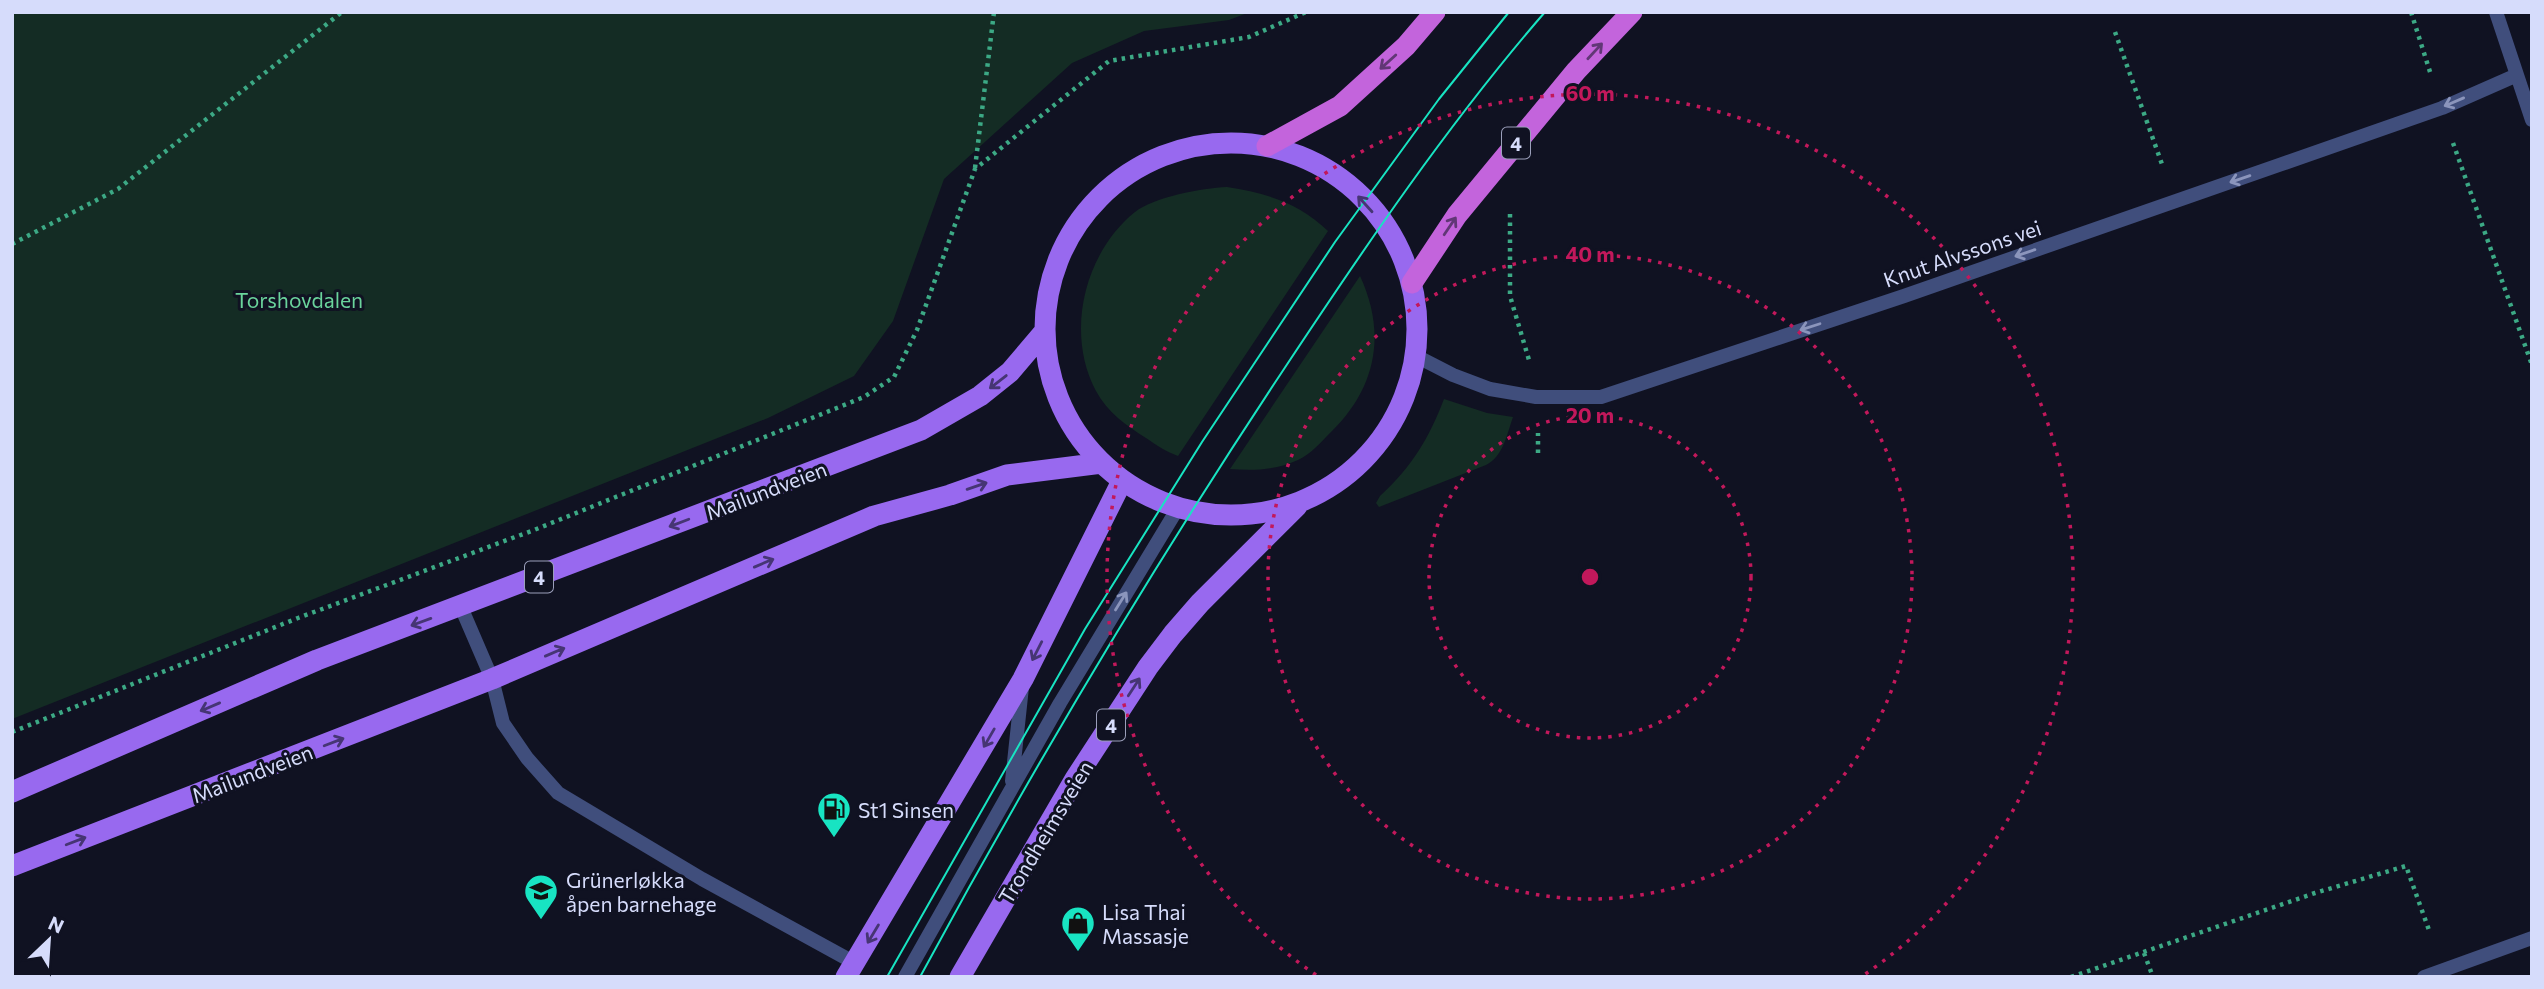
<svg xmlns="http://www.w3.org/2000/svg" width="2544" height="989" font-family="Commissioner,sans-serif">
  <rect width="100%" height="100%" fill="#101222"/>
  <!-- green -->
  <path fill="#142c24" d="M12 12H1250L1229 20 1144 31 1072 63 944 179 893 321 854 376 768 418 12 719Z
    M1227 187C1266 193 1299 203 1328 231L1178 456C1167 452 1156 445 1146 438 1127 426 1107 412 1096 391 1065 333 1084 253 1135 212 1154 197 1202 188 1227 187Z
    M1360 276C1387 334 1376 388 1331 432 1321 442 1311 454 1298 460 1276 470 1254 471 1230 469Z
    M1444 399 1487 413 1513 417C1507 434 1503 457 1486 465L1379 507 1376 503 1380 496C1412 467 1429 438 1444 399Z"/>
  <g fill="none" stroke-linecap="round" stroke-linejoin="round">
    <!-- path -->
    <path stroke="#3ca985" stroke-width="4.5" stroke-dasharray="3.5 5" stroke-linecap="butt" d="M2411 12 2431 75
      M2115 32 2163 167
      M2453 143 2532 365
      M975 168 994 12
      M1510 214V296L1529 360
      M12 244 118 189 342 12
      M1538 453V433
      M12 732 298 618 534 530 864 397 894 377 917 330 975 169 1109 61 1249 37 1306 12
      M2144 953 2153 977
      M2071 977 2315 893 2406 866 2430 933"/>
    <!-- service -->
    <path stroke="#404e7c" stroke-width="14" d="M1012 781 1022 687
      M905 977 1060 703 1178 508"/>
    <!-- minor -->
    <path stroke="#404e7c" stroke-width="14" d="M2496 12 2532 120
      M1416 356 1453 375 1490 389 1536 397H1601L1904 296 2279 165 2442 108 2517 75
      M461 607 492 679 503 723 527 758 558 793 702 879 855 963
      M2424 977 2532 938"/>
    <!-- primary -->
    <path stroke="#9869ef" stroke-width="21" d="M1045 329a186 186 0 1 1 372 0a186 186 0 1 1-372 0Z
      M12 792 317 660 921 430 980 396 1010 372 1044 332
      M12 866 492 679 874 516 950 495 1007 475 1102 463
      M846 977 1023 679 1122 481
      M960 977 1075 779 1148 667 1173 634 1200 603 1297 506"/>
    <!-- trunk -->
    <path stroke="#c364dc" stroke-width="21" d="M1267 146 1340 106 1406 46 1435 12
      M1412 283 1457 215 1576 71 1632 12"/>
    <!-- tram -->
    <path stroke="#18e4c2" stroke-width="2" d="M887 977 1085 629 1202 442 1335 242 1439 99 1509 12
      M920 977C1032 769 1152 568 1282 372 1364 248 1448 124 1545 12"/>
  </g>
  <!-- one-way arrows -->
  <defs><path id="oneway-shaft" d="M-6 0H5M1.5-3L5.5 0L1.5 3" fill="none" stroke-width="1.6" stroke-linecap="round" stroke-linejoin="round" transform="scale(1.75)"/></defs>
  <g stroke="#613776">
    <use href="#oneway-shaft" transform="translate(1595 51) rotate(-47)"/>
    <use href="#oneway-shaft" transform="translate(1388 62) rotate(138)"/>
    <use href="#oneway-shaft" transform="translate(1450 226) rotate(-56)"/>
  </g>
  <g stroke="#8b95bc">
    <use href="#oneway-shaft" transform="translate(2454 102) rotate(157)"/>
    <use href="#oneway-shaft" transform="translate(2240 179) rotate(161)"/>
    <use href="#oneway-shaft" transform="translate(2025 253) rotate(161)"/>
    <use href="#oneway-shaft" transform="translate(1810 327) rotate(162)"/>
    <use href="#oneway-shaft" transform="translate(1121 601) rotate(-58)"/>
  </g>
  <g stroke="#463574">
    <use href="#oneway-shaft" transform="translate(1365 204) rotate(-132)"/>
    <use href="#oneway-shaft" transform="translate(998 382) rotate(142)"/>
    <use href="#oneway-shaft" transform="translate(977 486) rotate(-19)"/>
    <use href="#oneway-shaft" transform="translate(679 523) rotate(159)"/>
    <use href="#oneway-shaft" transform="translate(764 563) rotate(-23)"/>
    <use href="#oneway-shaft" transform="translate(421 622) rotate(160)"/>
    <use href="#oneway-shaft" transform="translate(1037 651) rotate(117)"/>
    <use href="#oneway-shaft" transform="translate(555 652) rotate(-23)"/>
    <use href="#oneway-shaft" transform="translate(1134 687) rotate(-57)"/>
    <use href="#oneway-shaft" transform="translate(210 707) rotate(157)"/>
    <use href="#oneway-shaft" transform="translate(989 738) rotate(120)"/>
    <use href="#oneway-shaft" transform="translate(334 742) rotate(-21)"/>
    <use href="#oneway-shaft" transform="translate(76 841) rotate(-21)"/>
    <use href="#oneway-shaft" transform="translate(873 934) rotate(121)"/>
  </g>
  <!-- distance rings -->
  <g fill="none" stroke="#c2185b" stroke-width="3.5" stroke-dasharray="3.5 7">
    <circle cx="1590" cy="577" r="161"/>
    <circle cx="1590" cy="577" r="322"/>
    <path d="M1316 975A483 483 0 1 1 1864 975"/>
  </g>
  <!-- icons -->
  <defs>
    <g id="fuel-pin" transform="scale(1.75)"><path d="M0 17L-7.5 6A9.5 9.5 0 1 1 7.5 6Z" fill="#18e4c2" stroke="#101222"/><path d="M-5.5-6h7V0h2V4h1.3V-2.5L3-4.5l.8-.8L6-3V5H2.5V1h-1V6h-7ZM-4.2-4.7v3.2H.2V-4.7Z" fill="#111"/></g>
    <g id="school-pin" transform="scale(1.75)"><path d="M0 17L-7.5 6A9.5 9.5 0 1 1 7.5 6Z" fill="#18e4c2" stroke="#101222"/><path d="M0-5L7-2L0 1L-7-2ZM-4 1L0 2.5L4 1V4Q0 6-4 4Z" fill="#111"/></g>
    <g id="shop-pin" transform="scale(1.75)"><path d="M0 17L-7.5 6A9.5 9.5 0 1 1 7.5 6Z" fill="#18e4c2" stroke="#101222"/><path d="M-5-2.5h2.3a2.7 3.5 0 0 1 5.4 0H5L5.5 6h-11ZM-1.5-2.5h3a1.5 2.3 0 0 0-3 0Z" fill="#111"/></g>
  </defs>
  <g fill-rule="evenodd">
    <use href="#fuel-pin" x="834" y="809"/>
    <use href="#school-pin" x="541" y="891"/>
    <use href="#shop-pin" x="1078" y="923"/>
  </g>
  <g text-anchor="middle" dominant-baseline="central" stroke-width="6" stroke-linejoin="round" paint-order="stroke">
    <!-- shield labels -->
    <g fill="#101222" stroke="#9b9fba" stroke-width="2">
      <rect x="1502" y="127.5" width="28" height="31" rx="5"/>
      <rect x="525" y="561.5" width="28" height="31" rx="5"/>
      <rect x="1097" y="709.5" width="28" height="31" rx="5"/>
    </g>
    <g font-size="19" font-weight="bold" fill="#d6dcfb">
      <text x="1516" y="143">4</text>
      <text x="539" y="577">4</text>
      <text x="1111" y="725">4</text>
    </g>
    <!-- street labels -->
    <g font-size="21" fill="#d6dcfb" stroke="#101222">
      <text transform="translate(1962 253) rotate(-19)">Knut Alvssons vei</text>
      <text transform="translate(766 490) rotate(-21)">Mailundveien</text>
      <text transform="translate(252 773) rotate(-21)">Mailundveien</text>
      <text transform="translate(1045 832) rotate(-59)">Trondheimsveien</text>
    </g>
    <!-- park labels -->
    <g font-size="21" fill="#6ad39c" stroke="#101222">
      <text x="299" y="299">Torshovdalen</text>
    </g>
    <!-- poi labels -->
    <g font-size="21" fill="#d6dcfb" stroke="#101222" text-anchor="start">
      <text x="858" y="809">St1 Sinsen</text>
      <text x="566" y="879">Grünerløkka<tspan x="566" dy="24">åpen barnehage</tspan></text>
      <text x="1102" y="911">Lisa Thai<tspan x="1102" dy="24">Massasje</tspan></text>
    </g>
  </g>
  <circle cx="1590" cy="577" r="10" fill="#c2185b" stroke="#101222" stroke-width="3.5"/>
  <g font-size="21" text-anchor="middle" font-weight="bold" fill="#c2185b" stroke="#101222" stroke-width="6" stroke-linejoin="round" paint-order="stroke">
    <text x="1590" y="101">60 m</text>
    <text x="1590" y="262">40 m</text>
    <text x="1590" y="423">20 m</text>
  </g>
  <!-- border -->
  <rect width="2544" height="989" fill="none" stroke="#d6dcfb" stroke-width="28"/>
  <!-- north arrow -->
  <g transform="translate(49 940) rotate(25)" stroke="#101222" stroke-width="5" paint-order="stroke">
  <path d="M0-5L12 26L0 18L-12 26Z" fill="#d6dcfb"/>
  <text y="-10" font-size="19" font-weight="bold" text-anchor="middle" fill="#d6dcfb">N</text>
  </g>
</svg>
